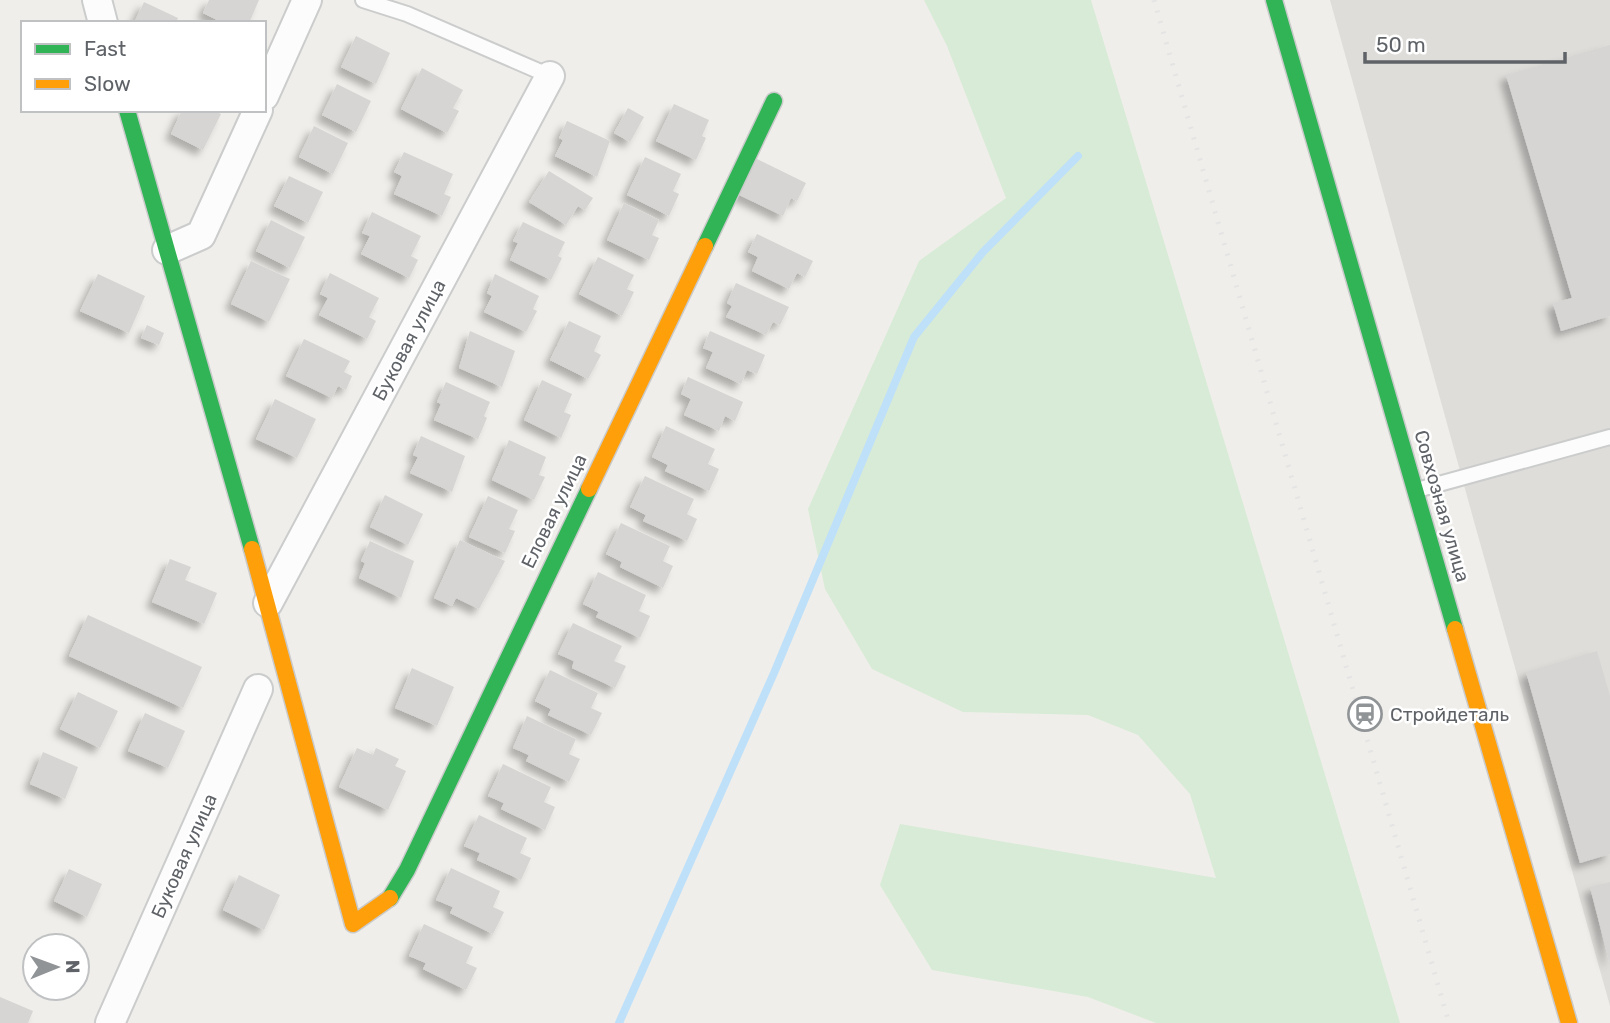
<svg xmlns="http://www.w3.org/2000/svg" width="1610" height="1023" font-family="Rubik,sans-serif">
  <defs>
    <filter id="shadow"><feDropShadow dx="-6" dy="6" stdDeviation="3.5" flood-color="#0004"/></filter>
  </defs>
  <rect width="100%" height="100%" fill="#efeeea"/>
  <!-- industrial -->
  <path fill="#dfddda" d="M1330 0H1610V1006L1475 525Z"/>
  <!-- green -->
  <path fill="#d8ebd6" d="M924 0H1091L1400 1023H1156L1088 997 932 970 880 885 900 824 1216 878 1190 794 1138 735 1088 715 963 712 872 669 825 589 808 509 919 261 1006 198 947 46Z"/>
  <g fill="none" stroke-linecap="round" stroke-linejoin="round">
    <!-- stream -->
    <path stroke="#bfe0f9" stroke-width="8" d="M619 1023 774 673 914 337 983 252 1078 156"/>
  </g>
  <!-- building -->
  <path fill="#d6d5d3" filter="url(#shadow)" d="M209 0H259L249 23H223L203 13Z
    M144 2 178 18 176 23H134Z
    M356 36 390 53 376 84 341 67Z
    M1610 45V316L1561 331 1553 303 1572 298 1506 75Z
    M422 68 463 90 453 108 459 111 447 133 401 109Z
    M337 84 371 101 356 132 322 115Z
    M674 104 709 120 702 136 706 138 696 160 656 141Z
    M628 108 644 117 630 142 614 133Z
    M182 110H212L221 114 203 150 171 134Z
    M567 121 610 141 597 177 555 156 563 140 559 138Z
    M314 126 348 143 333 174 299 157Z
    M404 152 453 174 444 194 451 197 442 216 394 194 402 176 394 172Z
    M645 157 681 174 673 191 679 194 669 216 627 195Z
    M757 159 806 183 797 201 791 198 783 216 733 192Z
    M549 171 593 198 585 210 578 206 566 225 529 202Z
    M289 176 323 192 308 223 274 206Z
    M624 203 659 220 652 235 659 238 649 260 607 240Z
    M372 212 421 236 411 256 418 260 409 278 361 254 370 236 362 233Z
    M271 220 305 237 290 268 256 251Z
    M523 222 565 242 558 256 562 258 551 280 510 260 518 243 513 241Z
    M757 234 813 261 805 277 797 273 789 289 752 271 758 257 748 252Z
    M598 257 634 275 627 289 634 292 622 316 579 294Z
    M251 261 290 279 269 322 231 304Z
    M330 273 379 298 369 317 376 321 367 339 319 315 328 298 320 294Z
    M98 274 145 296 129 333 80 311Z
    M495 274 539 296 533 309 537 311 526 332 484 312 492 296 487 293Z
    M736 283 789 307 780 325 773 322 766 335 726 317 732 306 727 303Z
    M569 321 601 336 594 351 601 355 588 379 550 360Z
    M147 325 164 333 159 345 141 338Z
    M470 331 515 351 502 387 459 368Z
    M710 331 765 355 757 374 747 370 741 384 706 368 713 352 703 348Z
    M304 339 350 361 344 372 352 376 346 390 338 386 332 398 286 376Z
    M688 377 743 402 735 421 725 416 719 431 684 415 691 399 681 394Z
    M542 380 572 394 564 412 571 415 561 438 524 420Z
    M446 382 490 402 484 416 487 418 478 439 434 420 441 404 437 402Z
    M275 399 316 419 297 458 256 439Z
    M666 426 715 449 708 464 719 469 709 491 665 471 668 465 652 457Z
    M421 436 465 456 452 492 410 473 418 457 413 455Z
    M509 440 546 457 539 475 545 477 534 500 492 480Z
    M645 476 694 499 687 514 697 519 687 541 643 521 646 515 630 507Z
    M385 495 423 514 408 545 370 527Z
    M488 496 518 510 509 529 515 531 505 553 469 537Z
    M621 523 670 546 663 561 673 566 663 588 620 567 622 562 606 554Z
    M460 540 505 561 479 609 456 598 452 606 434 598Z
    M370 541 414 561 401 598 359 578 365 563 361 561Z
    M170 559 191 567 185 580 217 593 204 624 152 602Z
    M598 572 646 595 639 611 650 616 640 638 596 617 599 612 583 604Z
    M88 615 202 667 183 708 69 656Z
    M573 623 622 646 614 661 626 666 615 688 572 668 574 661 558 654Z
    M1597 651 1610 696V854L1580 863 1526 672Z
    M412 668 454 687 437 726 395 708Z
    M550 670 598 693 591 708 602 713 591 735 548 715 551 709 535 701Z
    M78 692 118 711 100 748 60 729Z
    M145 713 185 731 168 768 128 751Z
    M527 716 576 739 569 754 580 759 569 782 526 761 529 755 513 748Z
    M357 748 373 755 376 748 399 759 395 766 406 771 388 810 339 787Z
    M43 752 78 767 65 799 30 784Z
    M503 764 551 787 544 802 555 807 545 830 501 809 504 803 488 796Z
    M479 815 527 838 520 853 531 858 521 880 477 860 480 853 464 846Z
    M451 868 500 891 493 907 504 912 493 934 450 913 453 907 436 900Z
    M69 869 102 884 87 917 54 901Z
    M239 875 280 895 264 930 223 910Z
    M1610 882V961H1609L1590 887Z
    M424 924 473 947 466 963 477 968 466 990 423 969 426 963 409 956Z
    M0 997 33 1011 28 1023H0Z"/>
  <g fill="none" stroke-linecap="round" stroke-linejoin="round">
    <!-- lane casing -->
    <g stroke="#cbcccc" stroke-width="18">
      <path id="lane" d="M363 0 407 14 550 76
        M1417 490 1610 437"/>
    </g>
    <!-- street casing -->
    <g stroke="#cbcccc" stroke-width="32">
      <path id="street" d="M97 0 103 23
        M264 96 307 0
        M167 250 201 235 258 110
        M268 603 550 76
        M110 1023 258 689"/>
    </g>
    <!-- fast casing -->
    <g stroke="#cacacb" stroke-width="19">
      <path id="fast" d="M1274 0 1455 629
        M127 110 252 549
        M705 246 774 101
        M390 898 407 870 589 489"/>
    </g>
    <!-- slow casing -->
    <g stroke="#cacacb" stroke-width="19">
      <path id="slow" d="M589 489 705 246
        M252 549 353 924 390 898
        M1455 629 1569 1023"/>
    </g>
    <!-- lane -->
    <use href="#lane" stroke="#fdfcfc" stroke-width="14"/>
    <!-- street -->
    <use href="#street" stroke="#fdfcfc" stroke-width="28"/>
    <!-- fast -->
    <use href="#fast" stroke="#30b455" stroke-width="16"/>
    <!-- slow -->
    <use href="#slow" stroke="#ff9f0a" stroke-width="16"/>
    <!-- rail -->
    <path stroke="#e4e4e4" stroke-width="5" stroke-dasharray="2 9" stroke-linecap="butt" d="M1154 0 1449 1023"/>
  </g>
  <!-- icons -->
  <defs>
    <g id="station-ring" transform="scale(1.75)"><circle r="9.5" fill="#fff" stroke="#919496" stroke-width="1.5"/><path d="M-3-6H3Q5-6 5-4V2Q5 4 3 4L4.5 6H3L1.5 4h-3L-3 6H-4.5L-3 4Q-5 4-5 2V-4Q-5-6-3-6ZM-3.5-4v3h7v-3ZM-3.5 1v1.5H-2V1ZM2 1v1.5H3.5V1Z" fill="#919496"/></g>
  </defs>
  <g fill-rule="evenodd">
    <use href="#station-ring" x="1365" y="714"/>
  </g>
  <g text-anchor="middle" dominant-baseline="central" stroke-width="5" stroke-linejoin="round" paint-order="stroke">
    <!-- street labels -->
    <g font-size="19" fill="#5f6368" stroke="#fff">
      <text transform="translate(409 340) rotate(-62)">Буковая улица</text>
      <text transform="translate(1442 506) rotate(74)">Совхозная улица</text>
      <text transform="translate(554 511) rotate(-64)">Еловая улица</text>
      <text transform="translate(184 856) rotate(-66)">Буковая улица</text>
    </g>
    <!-- poi labels -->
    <g font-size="19" fill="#5f6368" stroke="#fff" text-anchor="start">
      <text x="1390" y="714">Стройдеталь</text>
    </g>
  </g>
  <!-- legend -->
  <rect x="21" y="21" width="245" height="91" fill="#ffffff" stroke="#bfc1c3" stroke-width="2"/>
  <rect x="35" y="44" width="35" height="10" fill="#30b455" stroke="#bfc1c3" stroke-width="2"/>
  <text x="84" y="56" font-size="21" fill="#5f6368">Fast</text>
  <rect x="35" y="79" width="35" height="10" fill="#ff9f0a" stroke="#bfc1c3" stroke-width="2"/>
  <text x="84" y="91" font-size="21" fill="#5f6368">Slow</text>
  <!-- north arrow -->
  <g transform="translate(56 967) rotate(89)"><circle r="33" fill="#ffffff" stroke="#bfc1c3" stroke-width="2"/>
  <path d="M0-5L12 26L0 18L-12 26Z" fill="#919496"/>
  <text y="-10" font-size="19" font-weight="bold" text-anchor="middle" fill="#5f6368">N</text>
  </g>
  <!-- scale -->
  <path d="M1365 52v10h200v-10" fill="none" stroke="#5f6368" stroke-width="3.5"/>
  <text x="1376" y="52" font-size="21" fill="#5f6368" stroke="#ffffff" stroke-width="5" paint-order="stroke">50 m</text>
</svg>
